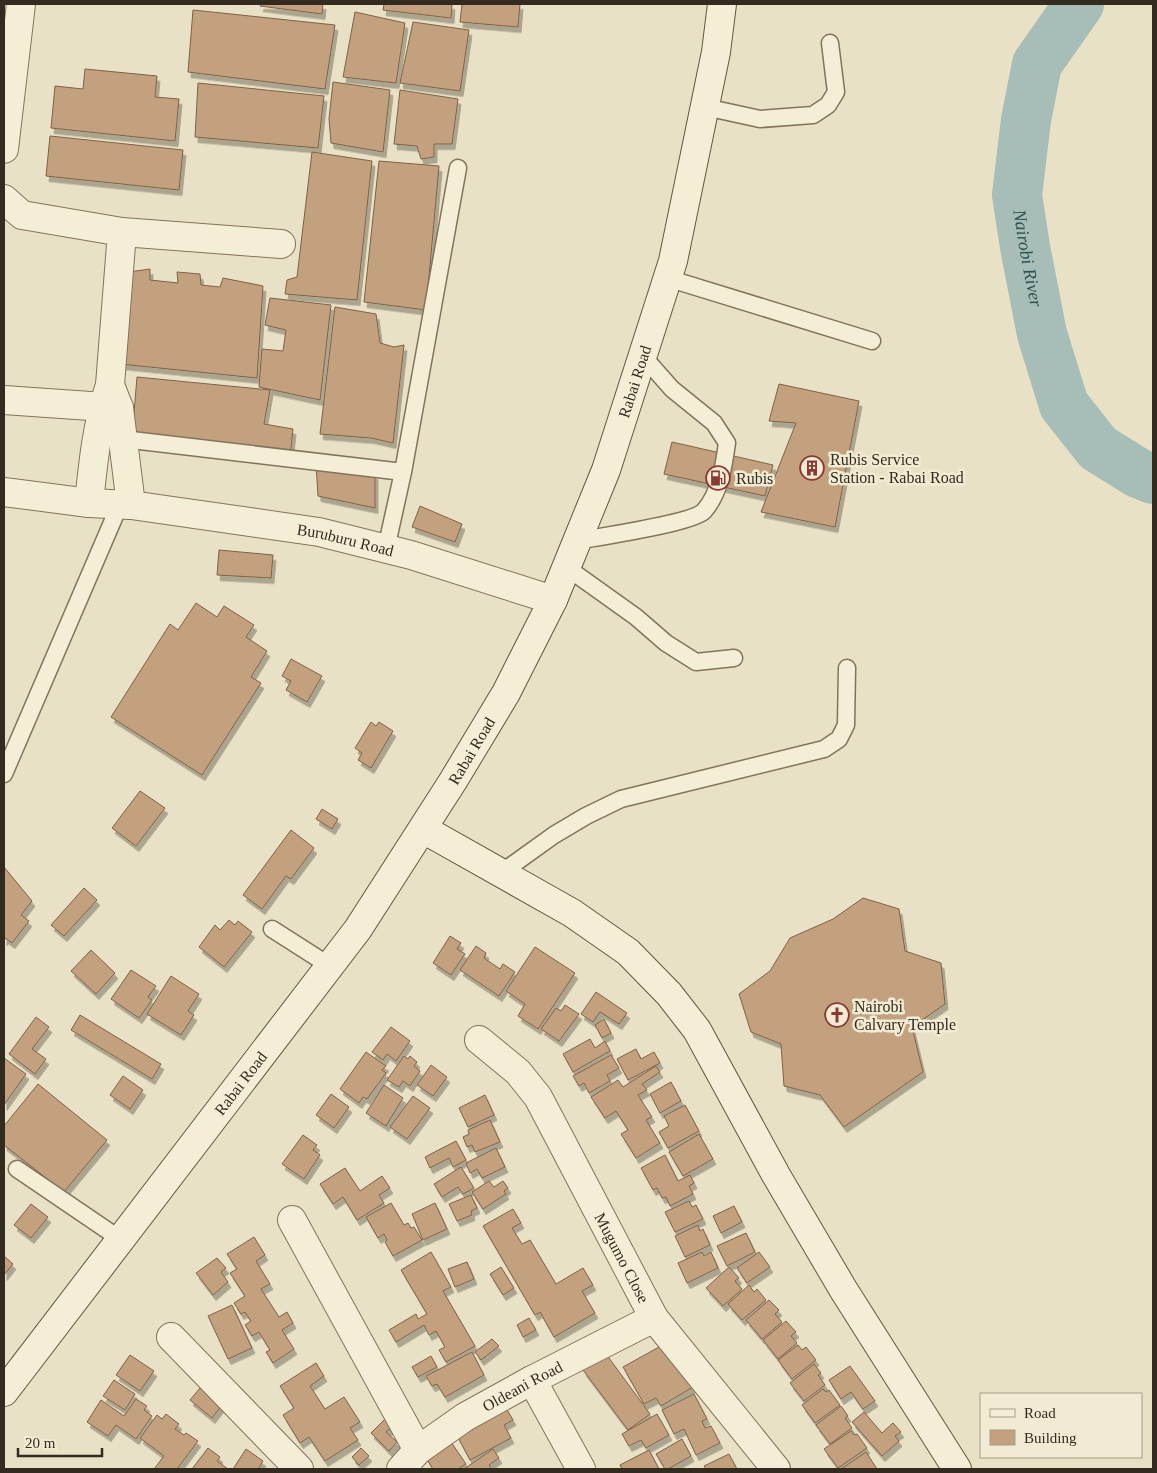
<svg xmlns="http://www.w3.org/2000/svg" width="1157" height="1473" font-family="'Times New Roman',serif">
  <defs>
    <filter id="shadow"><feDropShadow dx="3" dy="5.5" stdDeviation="0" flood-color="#0004"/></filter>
  </defs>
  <rect width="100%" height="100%" fill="#e9e1c5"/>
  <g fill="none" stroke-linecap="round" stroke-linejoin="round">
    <!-- river -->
    <path stroke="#a6bdb8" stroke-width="50" id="s1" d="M1079 4 1037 64 1026 120 1017 195 1025 247 1042 334 1064 405 1098 448 1138 473 1153 479"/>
  </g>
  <!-- building -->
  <path fill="#c3a17e" stroke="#7e6145" filter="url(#shadow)" d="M261 4H323L322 14 260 6Z
    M384 4H452L451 18 383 10Z
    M462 4H520L518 27 460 22Z
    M193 10 335 25 325 89 188 72Z
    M355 12 405 23 396 83 343 77Z
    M413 22 469 30 460 91 400 83Z
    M85 69 157 76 155 97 179 99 175 141 51 128 55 86 83 89Z
    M333 82 390 90 383 152 331 143 329 119Z
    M198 83 324 96 318 148 195 137Z
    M400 90 458 99 452 144H434V157L421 159 417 146 394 144Z
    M50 136 183 150 179 190 46 176Z
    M312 152 372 161 357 300 285 294 287 280 297 277Z
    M379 161 439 166 426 310 364 302Z
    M150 269V280L178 283 177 272 200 274 201 285 220 287 223 278 263 286 257 378 120 364 129 272Z
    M270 298 331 305 320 400 259 387 262 349 283 351 286 330 265 325Z
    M335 307 376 314 380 343 394 347 404 345 393 443 371 438 320 434Z
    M137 377 270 390 264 424 293 429 290 457 132 436Z
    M779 384 859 401 835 527 761 512 796 423 769 421Z
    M672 442 773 465 765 496 664 474Z
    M316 463 375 474V508L318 496Z
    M420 506 462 524 455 542 412 527Z
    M219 550 273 555 271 578 217 575Z
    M196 603 217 617 224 606 254 625 246 637 267 651 251 677 261 683 202 775 111 717 170 624 178 630Z
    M291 659 322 676 307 702 286 690 291 681 282 676Z
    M371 722 376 726 379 722 393 731 371 768 358 760 362 753 355 748Z
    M140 791 165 808 136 846 112 828Z
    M322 809 338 819 332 829 316 819Z
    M291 830 314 848 291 879 286 876 262 909 243 895Z
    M4 867 32 901 21 915 29 921 12 943 5 938 4 940Z
    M84 888 97 900 64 936 51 925Z
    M863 898 899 909 905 951 941 963 945 1004 912 1027 923 1072 844 1127 820 1095 784 1086 781 1044 751 1032 739 994 770 971 790 938 833 919Z
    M229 920 235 925 238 921 252 932 224 967 199 947 215 925 220 930Z
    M450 936 461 943 457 949 465 954 451 975 433 963Z
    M476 946 486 953 484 958 500 969 503 964 515 972 499 996 460 970Z
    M535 947 575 973 538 1029 518 1016 525 1004 506 991Z
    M91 950 115 973 96 994 71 971Z
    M131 970 156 986 148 997 152 1000 139 1018 111 999Z
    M171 976 199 994 188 1011 194 1015 181 1035 147 1014Z
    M596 992 627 1013 619 1024 600 1012 593 1022 581 1014Z
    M565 1005 579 1014 559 1041 541 1029 556 1008 561 1011Z
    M80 1015 161 1064 152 1079 71 1030Z
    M36 1017 49 1027 32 1049 46 1059 35 1074 9 1054Z
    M604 1019 611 1033 602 1038 595 1025Z
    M391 1027 410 1041 396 1061 387 1054 383 1060 372 1052Z
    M590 1039 595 1048 605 1041 610 1051 573 1072 563 1054Z
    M636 1049 641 1059 654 1052 660 1063 628 1080 617 1059Z
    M366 1052 386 1066 382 1070 386 1073 367 1099 363 1097 359 1103 340 1089Z
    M611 1055 619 1068 607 1075 610 1081 589 1093 584 1083 579 1086 573 1076Z
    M404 1056 408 1059 410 1056 417 1062 414 1066 420 1071 410 1086 403 1081 399 1087 387 1080Z
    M4 1058 26 1074 4 1105Z
    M431 1065 447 1077 433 1096 417 1085Z
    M656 1066 660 1072 642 1084 647 1090 638 1095 652 1117 646 1120 660 1143 636 1158 621 1134 628 1130 616 1111 605 1118 591 1097 618 1080 623 1087Z
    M123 1076 143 1090 130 1109 110 1095Z
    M671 1082 681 1101 660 1113 650 1094Z
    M38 1084 107 1140 64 1192 4 1145V1126Z
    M384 1085 403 1098 386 1126 366 1113Z
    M331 1094 349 1107 334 1128 316 1115Z
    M485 1095 494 1115 468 1127 459 1108Z
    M413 1096 430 1108 407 1139 390 1127Z
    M685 1105 699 1131 668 1148 659 1132 669 1126 664 1116Z
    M490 1120 500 1142 475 1152 472 1145 467 1147 463 1137 469 1134 468 1130Z
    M699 1134 713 1159 683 1176 669 1152Z
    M303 1135 317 1145 313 1150 320 1155 304 1179 282 1164Z
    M456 1141 466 1160 453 1167 449 1158 430 1168 425 1157Z
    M496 1148 505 1167 482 1178 477 1169 470 1173 466 1163Z
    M665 1155 678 1181 690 1175 694 1183 689 1186 693 1194 670 1206 666 1197 662 1198 657 1188 653 1190 641 1168Z
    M461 1167 474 1188 463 1194 458 1187 442 1197 434 1184Z
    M345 1168 360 1191 382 1176 390 1188 379 1195 384 1203 357 1220 343 1197 333 1204 320 1184Z
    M489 1181 494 1187 503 1181 508 1188 504 1191 506 1194 483 1209 472 1192Z
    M471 1195 477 1208 471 1211 472 1215 457 1221 449 1204Z
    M689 1201 692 1207 696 1205 703 1219 675 1232 665 1212Z
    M391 1203 404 1225 408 1223 411 1228 414 1227 422 1240 393 1256 385 1242 387 1240 384 1234 378 1238 366 1217Z
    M435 1203 447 1229 423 1240 412 1214Z
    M31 1204 48 1217 31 1238 14 1225Z
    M734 1206 742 1222 721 1233 713 1216Z
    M513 1209 521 1223 512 1228 522 1244 530 1240 556 1284 583 1268 593 1285 582 1291 595 1313 554 1337 540 1312 535 1315 483 1226Z
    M698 1225 700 1231 703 1229 710 1245 685 1257 675 1236Z
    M746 1233 755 1252 727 1266 717 1246Z
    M254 1237 265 1255 256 1261 270 1284 261 1289 279 1317 287 1312 293 1323 282 1330 294 1349 273 1363 266 1352 270 1350 259 1332 252 1336 245 1325 251 1321 245 1312 241 1314 234 1303 245 1296 230 1273 237 1269 227 1254Z
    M431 1252 451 1287 443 1291 475 1346 446 1362 439 1350 445 1347 436 1331 429 1335 424 1325 396 1342 389 1330 416 1314 418 1319 427 1314 401 1270Z
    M702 1252 704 1256 711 1252 718 1268 687 1283 678 1263Z
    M759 1252 770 1267 747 1283 737 1268Z
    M4 1256 13 1264 4 1275Z
    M217 1258 226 1268 221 1272 228 1282 213 1295 196 1273Z
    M467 1262 474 1279 455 1287 448 1269Z
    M501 1267 514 1288 503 1295 490 1274Z
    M729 1267 739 1278 735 1281 742 1289 723 1306 706 1288Z
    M749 1285 754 1292 757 1289 766 1300 742 1320 728 1304Z
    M769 1300 779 1310 775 1314 782 1322 762 1339 746 1320Z
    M232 1305 252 1348 228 1359 208 1316Z
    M529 1318 536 1330 523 1337 517 1325Z
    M786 1321 796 1332 791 1336 797 1343 778 1359 763 1340Z
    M492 1339 499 1346 481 1360 475 1352Z
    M668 1342 693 1387 661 1406 656 1398 644 1404 623 1367Z
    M798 1345 802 1350 806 1347 816 1360 792 1379 778 1360Z
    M472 1352 484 1375 445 1397 437 1384 432 1386 426 1376Z
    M606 1354 650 1414 628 1430 583 1370Z
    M130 1355 154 1371 140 1391 116 1375Z
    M431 1356 437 1367 418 1377 412 1367Z
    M316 1363 324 1376 310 1386 325 1409 344 1397 360 1422 350 1428 358 1440 325 1461 309 1437 300 1443 283 1415 294 1408 280 1386Z
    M814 1364 821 1373 818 1375 825 1385 804 1401 790 1383Z
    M850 1366 875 1401 863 1409 851 1392 841 1399 829 1380Z
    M114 1380 135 1394 125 1410 103 1396Z
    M200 1388 222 1405 212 1418 190 1400Z
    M823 1389 826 1392 829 1390 840 1405 815 1423 802 1405Z
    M694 1394 707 1419 702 1421 705 1428 711 1426 720 1443 696 1455 684 1429 674 1434 662 1410Z
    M136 1399 147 1406 144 1410 152 1416 136 1439 116 1425 108 1436 87 1422 101 1400 124 1416Z
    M503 1403 513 1420 504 1425 511 1438 470 1460 454 1430Z
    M841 1406 848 1416 845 1418 852 1428 830 1444 816 1425Z
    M864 1412 882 1433 893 1423 901 1432 895 1436 899 1441 882 1456 852 1422Z
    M166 1414 179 1424 175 1429 184 1435 186 1433 198 1441 177 1469H154L164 1456 140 1438 157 1415 162 1419Z
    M657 1414 669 1435 646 1448 641 1440 629 1446 622 1434Z
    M386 1418 393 1426 386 1432 397 1442 389 1451 371 1433Z
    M851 1431 854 1435 857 1434 867 1448 838 1468 824 1449Z
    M682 1439 691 1456 668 1469H665L656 1454Z
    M451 1442 466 1464 458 1469H433L426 1458Z
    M208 1448 220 1457 217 1461 228 1469H192Z
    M361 1448 369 1456 359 1465 352 1457Z
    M246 1449 263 1461 258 1469H233Z
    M493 1449 499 1458 489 1465 492 1469H464Z
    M649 1450 659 1469H622L620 1465Z
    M866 1452 877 1469H841Z
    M729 1454 737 1469H706L704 1466Z"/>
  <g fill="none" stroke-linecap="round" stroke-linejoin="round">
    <!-- lane casing -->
    <g stroke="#82735d" stroke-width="19">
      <path id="lane" d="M705 107 760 119 813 115 828 105 836 92 830 43
        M667 278 872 341
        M123 439 403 472
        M576 541C598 537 693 523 704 511 720 493 724 465 727 443L714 423 672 389 642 355
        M386 549 403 472 458 168
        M566 567 636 617 666 643 696 662 734 658
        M4 774 120 504
        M501 873 554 835 586 816 621 799 824 749 839 739 846 725 847 668
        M272 929 330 966
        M17 1169 120 1239"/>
    </g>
    <!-- street casing -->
    <g stroke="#82735d" stroke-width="30">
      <g id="street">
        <path d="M4 149 21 4"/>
        <path d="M4 199 22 215 122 232 110 385C97 423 93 463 89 503"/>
        <path d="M122 232 281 244"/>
        <path d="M110 385 119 408 131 505"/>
        <path d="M4 400 119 408"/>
        <path id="s2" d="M4 492 89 503 131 505 319 532 411 555 553 600"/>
        <path id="s3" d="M479 1040 518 1072 538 1097 654 1318 776 1469"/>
        <path d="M292 1220 418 1450"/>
        <path d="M171 1337 299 1469"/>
        <path d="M532 1380 581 1469"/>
        <path id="s4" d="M401 1469 418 1450 465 1417 532 1380 654 1318"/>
      </g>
    </g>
    <!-- secondary casing -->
    <g stroke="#635540" stroke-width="30">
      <g id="secondary">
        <path d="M423 829 572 913 628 952 669 994 697 1030 776 1175 843 1289 957 1469"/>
        <path id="s5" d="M4 1392 358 929 453 781 506 693 553 600 606 470 673 261 716 52 722 4"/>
      </g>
    </g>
    <!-- lane -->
    <use href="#lane" stroke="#f5eed7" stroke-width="16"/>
    <!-- street -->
    <use href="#street" stroke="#f5eed7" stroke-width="28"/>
    <!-- secondary -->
    <use href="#secondary" stroke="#f5eed7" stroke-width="28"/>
  </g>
  <!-- icons -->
  <defs>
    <g id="building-ring" transform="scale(1.25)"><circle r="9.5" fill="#f1ebd3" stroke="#8a3a33" stroke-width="1.5"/><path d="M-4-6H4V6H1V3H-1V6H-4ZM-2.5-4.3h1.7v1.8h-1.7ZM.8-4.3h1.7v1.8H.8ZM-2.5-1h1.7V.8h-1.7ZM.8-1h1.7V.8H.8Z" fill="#8a3a33"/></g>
    <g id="fuel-ring" transform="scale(1.25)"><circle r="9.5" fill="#f1ebd3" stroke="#8a3a33" stroke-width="1.5"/><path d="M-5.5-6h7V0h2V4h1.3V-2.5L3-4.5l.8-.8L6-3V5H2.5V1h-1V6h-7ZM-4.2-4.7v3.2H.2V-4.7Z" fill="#8a3a33"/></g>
    <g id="church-ring" transform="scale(1.25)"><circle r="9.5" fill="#f1ebd3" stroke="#8a3a33" stroke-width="1.5"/><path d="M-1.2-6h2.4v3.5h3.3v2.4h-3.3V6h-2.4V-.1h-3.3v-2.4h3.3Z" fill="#8a3a33"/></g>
  </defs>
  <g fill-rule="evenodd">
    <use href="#building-ring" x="812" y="468"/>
    <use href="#fuel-ring" x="718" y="478"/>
    <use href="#church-ring" x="837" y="1015"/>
  </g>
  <g text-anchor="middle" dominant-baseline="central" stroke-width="5" stroke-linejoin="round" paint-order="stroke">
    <!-- street labels -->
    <g font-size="16" fill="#332b1f" stroke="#f1ebd3">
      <text stroke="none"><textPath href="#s5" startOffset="1199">Rabai Road</textPath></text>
      <text stroke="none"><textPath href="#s2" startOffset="345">Buruburu Road</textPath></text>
      <text stroke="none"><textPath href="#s5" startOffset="794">Rabai Road</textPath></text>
      <text stroke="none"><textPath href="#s5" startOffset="389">Rabai Road</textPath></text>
      <text stroke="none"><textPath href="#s3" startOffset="264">Mugumo Close</textPath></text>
      <text stroke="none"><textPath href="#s4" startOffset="148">Oldeani Road</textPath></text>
    </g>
    <!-- poi labels -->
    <g font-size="16" fill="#332b1f" stroke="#f1ebd3" text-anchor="start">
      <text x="830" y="459">Rubis Service<tspan x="830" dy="18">Station - Rabai Road</tspan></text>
      <text x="736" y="478">Rubis</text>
      <text x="854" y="1006">Nairobi<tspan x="854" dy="18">Calvary Temple</tspan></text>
    </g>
    <!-- water labels -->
    <g font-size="18" font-style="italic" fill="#305151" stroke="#f1ebd3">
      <text stroke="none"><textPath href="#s1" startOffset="270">Nairobi River</textPath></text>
    </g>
  </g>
  <!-- border -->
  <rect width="1157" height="1473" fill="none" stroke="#332b1f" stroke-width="10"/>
  <!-- legend -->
  <rect x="980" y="1393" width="162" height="65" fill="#f1ebd3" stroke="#a59e8b"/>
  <rect x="990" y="1409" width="25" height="8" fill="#f5eed7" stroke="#a59e8b"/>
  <text x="1024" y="1418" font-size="15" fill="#332b1f">Road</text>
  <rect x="990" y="1430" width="25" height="15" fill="#c3a17e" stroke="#a59e8b"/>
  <text x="1024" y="1443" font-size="15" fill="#332b1f">Building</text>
  <!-- scale -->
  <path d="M18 1448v8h84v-8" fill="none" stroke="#332b1f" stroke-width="2.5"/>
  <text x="25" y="1448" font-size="15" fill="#332b1f" stroke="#f1ebd3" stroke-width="4" paint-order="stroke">20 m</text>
</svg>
